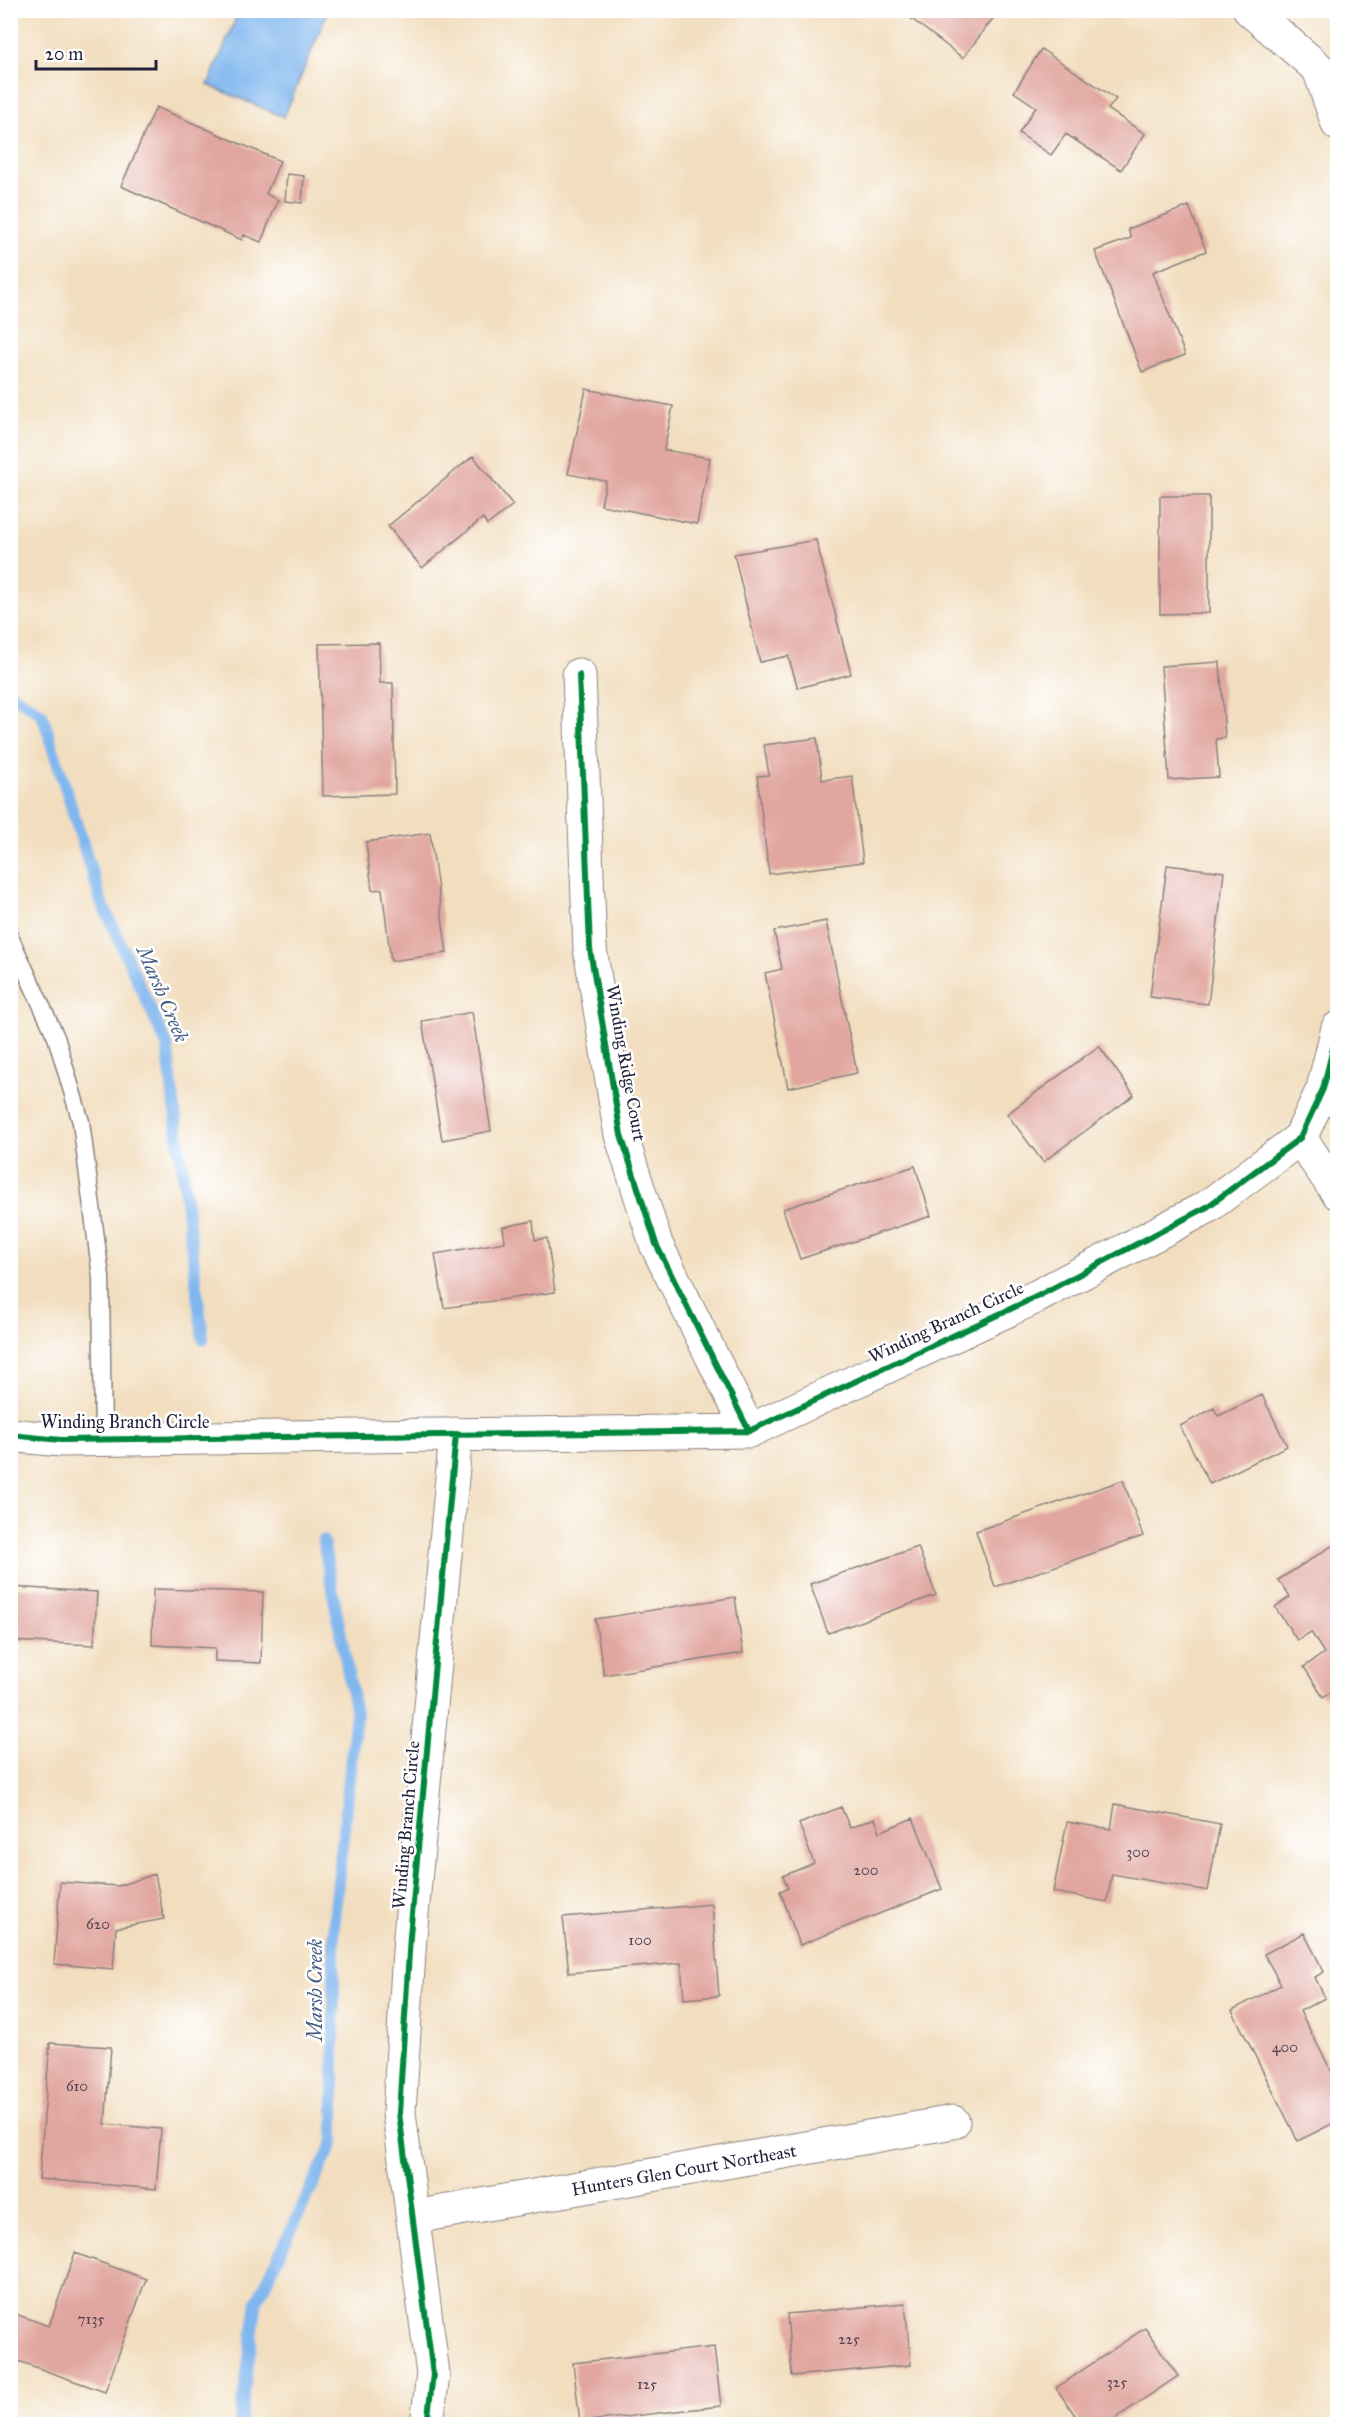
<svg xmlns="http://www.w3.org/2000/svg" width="1348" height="2435" font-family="'IM FELL Great Primer',serif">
  <rect width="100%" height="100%" fill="#fff"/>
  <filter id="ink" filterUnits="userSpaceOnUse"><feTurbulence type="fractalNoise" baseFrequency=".0167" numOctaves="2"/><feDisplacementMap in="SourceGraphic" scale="12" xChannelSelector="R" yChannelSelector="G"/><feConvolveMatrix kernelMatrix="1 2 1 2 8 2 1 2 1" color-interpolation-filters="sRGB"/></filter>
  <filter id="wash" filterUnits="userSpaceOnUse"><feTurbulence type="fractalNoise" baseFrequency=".008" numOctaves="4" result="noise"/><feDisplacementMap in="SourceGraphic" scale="24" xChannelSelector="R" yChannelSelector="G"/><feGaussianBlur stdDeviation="1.35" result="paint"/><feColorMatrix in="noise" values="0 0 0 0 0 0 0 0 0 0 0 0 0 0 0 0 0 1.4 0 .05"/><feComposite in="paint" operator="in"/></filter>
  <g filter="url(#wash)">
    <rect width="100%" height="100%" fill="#f2debf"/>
    <!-- water -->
    <path fill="#7fb6ee" stroke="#506c94" stroke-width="1.5" d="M239 11H328L284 117 208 85Z"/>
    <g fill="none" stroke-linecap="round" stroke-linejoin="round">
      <!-- stream -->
      <path stroke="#7fb6ee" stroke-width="12" d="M10 693 42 714 101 901 167 1045 203 1339
        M240 2424 257 2301 334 2141V1919L356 1714 323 1541"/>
    </g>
    <g id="blocks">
      <!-- building -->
      <path fill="#e1a69f" d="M900 10H994L997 13 963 58Z
        M1041 49 1116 99 1108 109 1145 134 1121 170 1066 134 1051 155 1019 133 1036 107 1014 92Z
        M156 107 280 161 266 194 278 200 261 242 244 235 242 240 121 186Z
        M287 174 304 176 302 203 285 201Z
        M1189 206 1206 251 1153 272 1185 355 1142 372 1095 251 1131 238 1128 229Z
        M586 389 673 406 664 450 710 458 697 524 601 505 606 481 568 474Z
        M473 456 513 505 487 525 483 518 422 568 388 526Z
        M1160 496H1209V613L1160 614Z
        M816 540 851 674 798 688 788 656 760 662 734 554Z
        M379 643 380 683H393L395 794 323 796 319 644Z
        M1220 662 1225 738 1216 739 1219 777 1169 780 1161 666Z
        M817 738 822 780 852 776 863 862 769 874 757 776 769 775 764 745Z
        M430 833 447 953 391 961 382 889 372 890 366 842Z
        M1167 865 1224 872 1208 1004 1150 997Z
        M826 921 857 1073 788 1088 765 973 782 969 774 931Z
        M472 1012 491 1131 442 1140 422 1021Z
        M1099 1046 1134 1095 1043 1162 1007 1114Z
        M915 1166 931 1216 800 1259 783 1209Z
        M533 1221 535 1240 547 1238 555 1292 444 1308 435 1254 505 1242 503 1227Z
        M1262 1395 1287 1446 1210 1484 1180 1426 1214 1408 1218 1416Z
        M1123 1480 1143 1536 995 1587 976 1531Z
        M1338 1542V1688L1323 1697 1304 1667 1324 1653 1311 1632 1297 1640 1275 1607 1290 1597 1278 1580Z
        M918 1547 936 1595 828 1633 810 1584Z
        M10 1587 97 1592 94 1645 10 1641Z
        M153 1589 263 1592 261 1663 215 1661V1648L152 1645Z
        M735 1597 743 1653 604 1675 595 1619Z
        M1115 1804 1220 1824 1208 1891 1112 1874 1107 1902 1053 1892 1067 1822 1111 1829Z
        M841 1807 850 1828 875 1818 880 1832 913 1818 942 1889 800 1945 780 1891 788 1888 783 1876 814 1863 799 1824Z
        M155 1874 164 1919 116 1928 113 1969 54 1964 60 1882 118 1886Z
        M712 1904 719 1996 684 1999 681 1963 569 1973 563 1917Z
        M1304 1933 1324 1972 1315 1977 1325 1998 1300 2011 1338 2084V2121L1298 2141 1232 2010 1281 1985 1264 1954Z
        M50 2043 111 2047 105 2124 161 2129 156 2189 39 2179Z
        M75 2253 146 2279 105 2392 10 2358V2312L49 2326Z
        M905 2303 911 2365 792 2376 787 2314Z
        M1145 2328 1178 2376 1107 2424H1081L1056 2388Z
        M714 2347 721 2406 580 2422 573 2363Z"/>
    </g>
  </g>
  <g filter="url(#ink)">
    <use href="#blocks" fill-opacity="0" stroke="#8a807d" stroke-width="1.5"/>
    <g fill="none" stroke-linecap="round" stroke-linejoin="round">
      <!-- service casing -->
      <g stroke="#8a807d" stroke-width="19">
        <path id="service" d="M10 937 56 1037 81 1122 101 1277 103 1439"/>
      </g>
      <!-- minor casing -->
      <g stroke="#8a807d" stroke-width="35">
        <path id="minor" d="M1250 10 1319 69 1338 124
          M579 675 590 949 621 1135 656 1244 749 1431
          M1300 1138 1338 1193
          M10 1435 61 1440 749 1431 1038 1296 1207 1207 1300 1138 1323 1089 1338 1028
          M414 2217 953 2122
          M427 2424 433 2374 399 2113 410 1936 456 1434"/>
      </g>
      <!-- service -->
      <use href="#service" stroke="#fff" stroke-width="16"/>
      <!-- minor -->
      <use href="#minor" stroke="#fff" stroke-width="33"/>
      <!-- cycleway casing -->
      <g stroke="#fff" stroke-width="10">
        <path id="cycleway" d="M579 675 590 949 621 1135 656 1244 749 1431
          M10 1435 61 1440 749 1431 1038 1296 1207 1207 1300 1138 1323 1089 1338 1028
          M427 2424 433 2374 399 2113 410 1936 456 1434"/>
      </g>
      <!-- cycleway -->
      <use href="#cycleway" stroke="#00873e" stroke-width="6"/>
    </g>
  </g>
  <g text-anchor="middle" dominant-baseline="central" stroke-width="5" stroke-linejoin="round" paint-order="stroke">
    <!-- number labels -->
    <g font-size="15" fill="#524354">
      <text x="1138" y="1852">300</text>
      <text x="866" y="1870">200</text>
      <text x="98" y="1924">620</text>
      <text x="640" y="1940">100</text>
      <text x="1285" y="2047">400</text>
      <text x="77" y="2086">610</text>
      <text x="91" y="2319">7135</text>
      <text x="849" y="2339">225</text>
      <text x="1117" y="2382">325</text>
      <text x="647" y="2384">125</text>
    </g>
    <!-- street labels -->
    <g font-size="18" fill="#22223b" stroke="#fff">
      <text transform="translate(626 1063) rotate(80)">Winding Ridge Court</text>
      <text transform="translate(946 1322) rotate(-25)">Winding Branch Circle</text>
      <text x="125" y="1422">Winding Branch Circle</text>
      <text transform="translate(406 1825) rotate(-85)">Winding Branch Circle</text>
      <text transform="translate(684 2170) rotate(-10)">Hunters Glen Court Northeast</text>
    </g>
    <!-- water labels -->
    <g font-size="20" font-style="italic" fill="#475d83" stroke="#fff">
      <text transform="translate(163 994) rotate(67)">Marsh Creek</text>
      <text transform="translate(315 1990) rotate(-90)">Marsh Creek</text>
    </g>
  </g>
  <!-- margin -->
  <rect width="1348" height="2435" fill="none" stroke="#fff" stroke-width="36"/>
  <!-- scale -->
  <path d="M36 60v9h120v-9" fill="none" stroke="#22223b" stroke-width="3"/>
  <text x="45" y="60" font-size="18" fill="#22223b" stroke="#ffffff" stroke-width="4.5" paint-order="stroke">20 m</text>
</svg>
